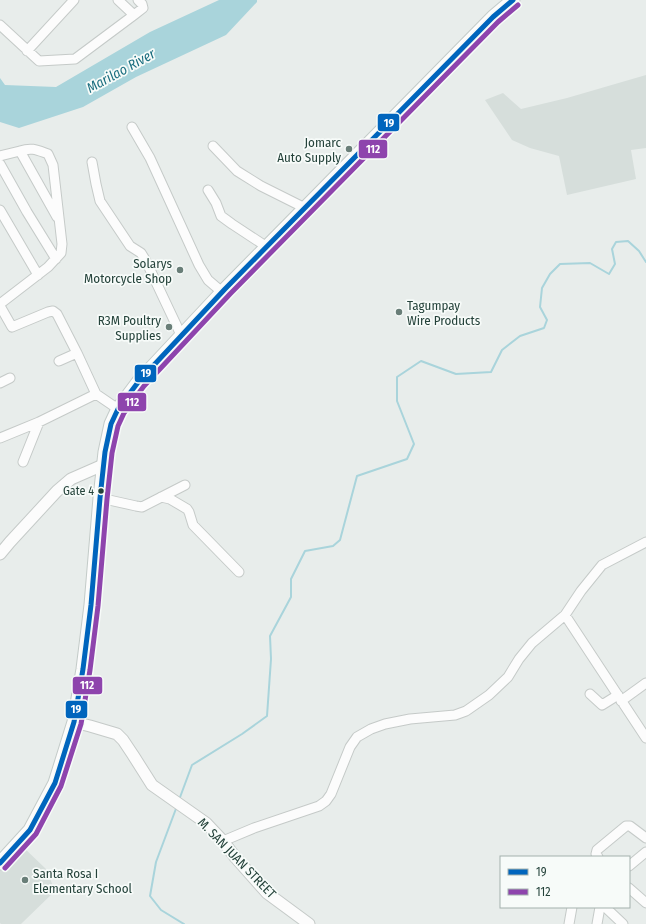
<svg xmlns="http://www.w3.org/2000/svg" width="646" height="924" font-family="'Fira Sans Condensed',sans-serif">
  <rect width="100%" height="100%" fill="#e8edeb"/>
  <!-- built -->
  <path fill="#d6dedb" d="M646 75V148L631 150 636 179 567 195 559 156 530 148 512 140 485 100 503 93 521 109 567 98Z
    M21 845 46 869 55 891 21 924H1L0 923V865Z"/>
  <!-- water -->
  <path fill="#a9d4db" d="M219 0H257V2L226 35 136 77 83 107 19 128 0 122V78L5 85 56 87 150 32Z"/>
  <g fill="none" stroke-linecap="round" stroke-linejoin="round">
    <!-- stream -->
    <path stroke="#a9d4db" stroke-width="2" d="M179 800 192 765 242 734 267 716 271 659 270 636 291 597V579L305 551 333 546 340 540 357 476 407 459 414 444 397 401V377L421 361 456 374 491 372 502 350 520 336 544 328 547 320 540 307 542 288 550 274 560 264 590 263 609 274 615 264 612 249 616 242 628 241 639 251 646 262
      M177 806 156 862 150 896 161 910 184 924"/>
    <!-- minor casing -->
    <g stroke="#c5cac8" stroke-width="11">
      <path id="minor" d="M118 0 134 15
        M0 25 39 61 75 59 134 15 143 8 142 4 138 0
        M27 51 74 0
        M132 127 150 158 199 265 208 280 222 292
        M213 146 237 171 261 186 305 208
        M0 156 20 151 57 217
        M92 162 96 184 100 201 130 246 141 253 146 261 181 335
        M0 164 27 212 56 259
        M208 190 216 203 221 216 232 224 267 247
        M0 210 38 275
        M0 304 48 267 61 253 62 244 53 165 48 154C37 150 32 147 20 151
        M0 306 12 327 48 312 53 311 57 314 77 353 96 394 118 409
        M59 361 77 353
        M0 383 10 378
        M0 438 39 422 96 394
        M23 462 39 422
        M161 497 170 499 187 509 189 512 193 525 239 572
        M100 498 136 506 142 507 185 485
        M565 615 646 738
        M590 694 602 705 618 695
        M621 701 646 683
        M223 841 254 828 319 806 326 801 331 794 350 747 357 737 371 729 385 724 410 719 455 715 466 711 489 695 508 677 519 659 532 643 565 615 581 591 602 565 646 542
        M598 857 596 854 597 850 626 826H630L646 838
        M629 866 646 852
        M629 888 646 903
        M605 907 623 924
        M569 924 572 907
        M597 924 600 907"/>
    </g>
    <!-- tertiary casing -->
    <g stroke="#c5cac8" stroke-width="13">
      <path id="tertiary" d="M0 554 10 542 57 491 71 479 103 465
        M74 722 90 726 117 734 123 740 133 755 152 785 206 823 223 841 235 857 267 893 309 924"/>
    </g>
    <!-- secondary casing -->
    <g stroke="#c3cbc8" stroke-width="15">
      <path id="secondary" d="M0 863 30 830 55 783 74 722 83 669 91 605 100 498 105 452 111 424 118 409 139 381 225 289 305 208 493 17 513 0"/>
    </g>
    <!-- minor -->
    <use href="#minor" stroke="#fcfcfc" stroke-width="9"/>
    <!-- tertiary -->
    <use href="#tertiary" stroke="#fcfcfc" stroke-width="11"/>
    <!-- secondary -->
    <use href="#secondary" stroke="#fcfcfc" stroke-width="13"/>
    <!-- bus-1 casing -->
    <g stroke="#f7fbf9" stroke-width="8">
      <path id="bus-1" d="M0 863 30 830 55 783 74 722 83 669 91 605 100 498 105 452 111 424 118 409 139 381 225 289 493 17 513 0"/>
    </g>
    <!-- bus-2 casing -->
    <g stroke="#f7fbf9" stroke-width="8">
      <path id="bus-2" d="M5 868 36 834 61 786 81 724 90 670 98 606 107 499 112 453 118 426 124 413 144 386 230 294 498 22 518 5"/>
    </g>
    <!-- bus-1 -->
    <use href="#bus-1" stroke="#0065bd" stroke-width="5"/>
    <!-- bus-2 -->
    <use href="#bus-2" stroke="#8e44ad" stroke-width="5"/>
  </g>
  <!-- markers -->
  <g fill="#697e78" stroke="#f7fbf9" stroke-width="1.5">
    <circle cx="349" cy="149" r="4"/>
    <circle cx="180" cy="270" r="4"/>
    <circle cx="399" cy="312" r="4"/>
    <circle cx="169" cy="327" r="4"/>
    <circle cx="25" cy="880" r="4"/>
  </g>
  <circle fill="#24423a" stroke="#f7fbf9" stroke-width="1.5" cx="101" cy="491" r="3.5"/>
  <g text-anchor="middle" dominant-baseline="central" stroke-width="3.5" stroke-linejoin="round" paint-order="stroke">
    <!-- bus labels -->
    <g font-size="12" fill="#24423a" stroke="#f7fbf9" text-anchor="end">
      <text x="94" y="491">Gate 4</text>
    </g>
    <!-- poi labels -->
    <g font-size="13" fill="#24423a" stroke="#f7fbf9" text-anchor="end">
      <text x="341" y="142">Jomarc<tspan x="341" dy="15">Auto Supply</tspan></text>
      <text x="172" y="263">Solarys<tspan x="172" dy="15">Motorcycle Shop</tspan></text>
      <text x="407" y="305" text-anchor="start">Tagumpay<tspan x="407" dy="15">Wire Products</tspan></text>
      <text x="161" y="320">R3M Poultry<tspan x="161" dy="15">Supplies</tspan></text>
      <text x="33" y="873" text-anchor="start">Santa Rosa I<tspan x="33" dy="15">Elementary School</tspan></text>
    </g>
    <!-- street labels -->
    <g font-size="13" fill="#24423a" stroke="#f7fbf9">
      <text transform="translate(237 858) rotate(46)">M. SAN JUAN STREET</text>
    </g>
    <!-- water labels -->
    <g font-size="14" font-style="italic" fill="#1c6f80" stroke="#f7fbf9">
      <text transform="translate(121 71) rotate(-29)">Marilao River</text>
    </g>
  </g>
  <g stroke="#f7fbf9" stroke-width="1.5">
    <rect x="377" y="113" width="23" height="19" rx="4" fill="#0065bd"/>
    <rect x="358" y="139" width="30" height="20" rx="4" fill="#8e44ad"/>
    <rect x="134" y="364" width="23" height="19" rx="4" fill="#0065bd"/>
    <rect x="117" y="392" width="30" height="20" rx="4" fill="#8e44ad"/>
    <rect x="72" y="676" width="31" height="19" rx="4" fill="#8e44ad"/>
    <rect x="65" y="700" width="23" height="19" rx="4" fill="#0065bd"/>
  </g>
  <g font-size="11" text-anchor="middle" font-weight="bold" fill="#fff">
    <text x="389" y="127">19</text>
    <text x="373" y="153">112</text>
    <text x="146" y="377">19</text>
    <text x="132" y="406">112</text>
    <text x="87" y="689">112</text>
    <text x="76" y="713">19</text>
  </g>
  <!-- legend -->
  <rect x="500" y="856" width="130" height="52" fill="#f7fbf9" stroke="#a3b1ad"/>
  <rect x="508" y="869" width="20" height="6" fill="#0065bd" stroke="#a3b1ad"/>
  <text x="536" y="876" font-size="12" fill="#24423a">19</text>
  <rect x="508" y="889" width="20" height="6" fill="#8e44ad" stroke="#a3b1ad"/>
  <text x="536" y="896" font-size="12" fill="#24423a">112</text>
</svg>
